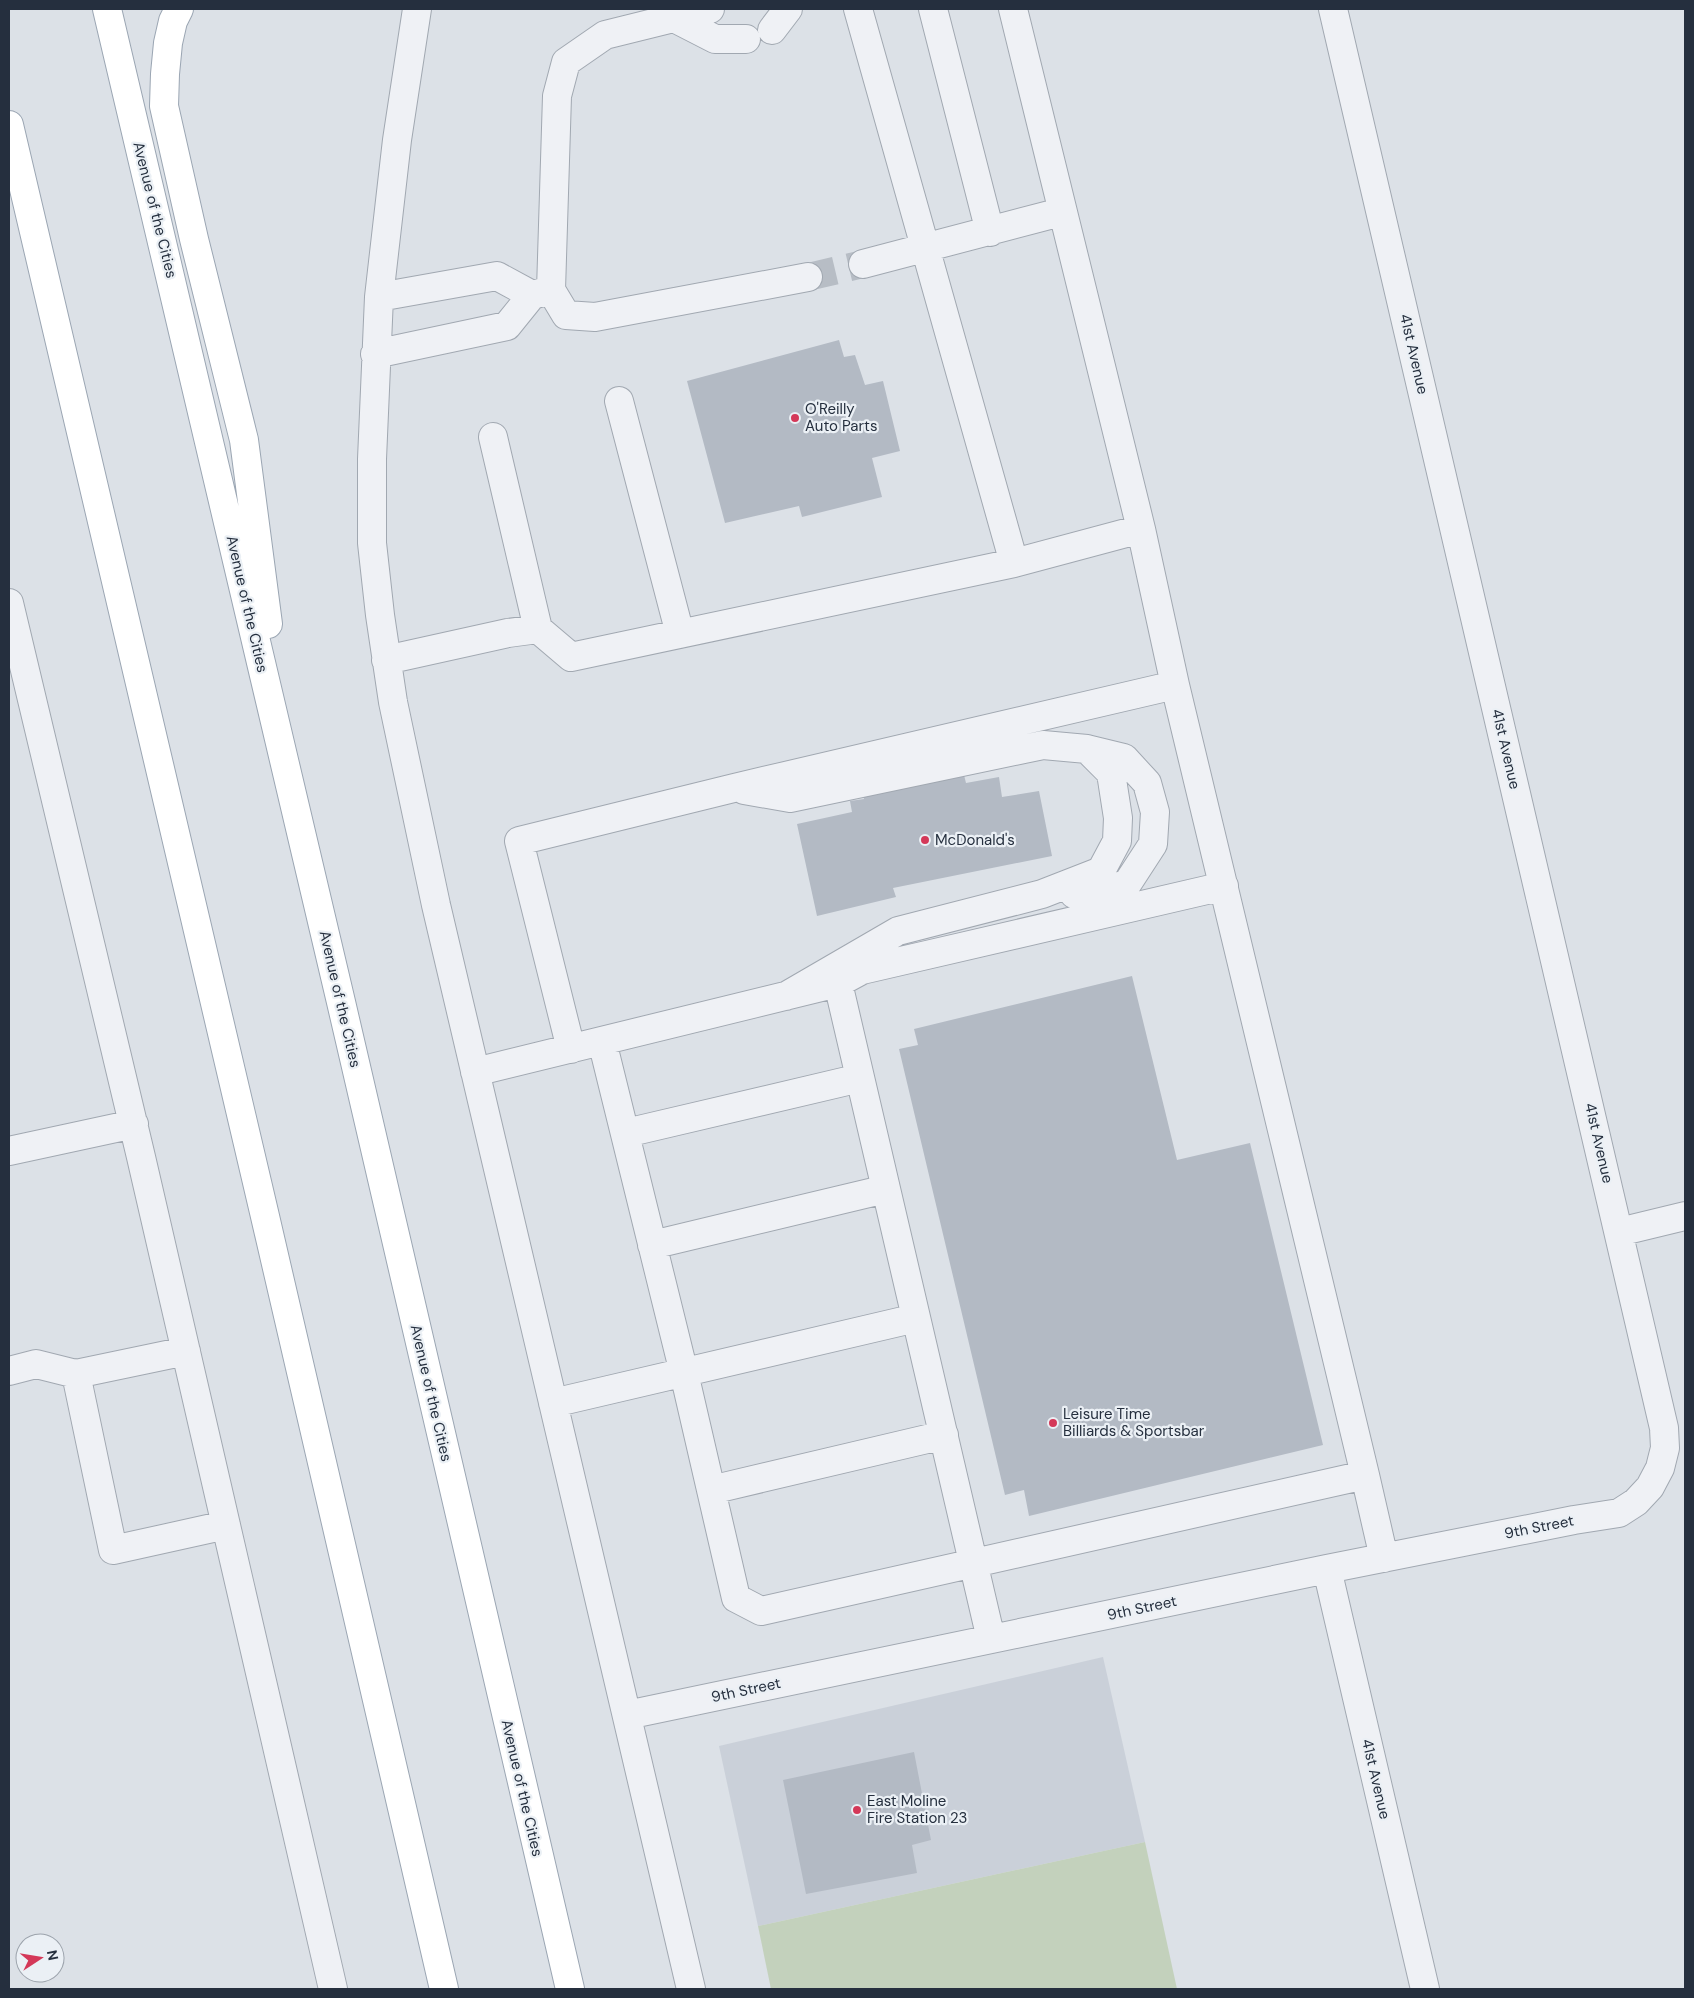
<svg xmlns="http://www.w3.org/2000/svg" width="1694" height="1998" font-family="'DM Sans',sans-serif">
  <rect width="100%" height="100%" fill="#dce1e7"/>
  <!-- built -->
  <path fill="#cad0d9" d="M1103 1657 1145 1842 758 1926 719 1746Z"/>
  <!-- green -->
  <path fill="#c3d1bc" d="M1145 1842 1177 1989H771L758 1926Z"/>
  <!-- building -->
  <path fill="#b3bac4" d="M839 340 844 357 855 355 865 385 883 381 900 451 872 458 882 497 802 517 799 506 725 523 687 381Z
    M858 770 964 775 966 783 999 777 1002 797 1039 791 1052 856 893 888 896 897 817 916 797 824 852 812 850 801 864 799Z
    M1132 976 1177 1160 1250 1143 1323 1445 1029 1516 1024 1490 1005 1495 899 1049 918 1045 914 1029Z
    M914 1752 931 1840 912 1845 917 1873 806 1894 783 1780Z"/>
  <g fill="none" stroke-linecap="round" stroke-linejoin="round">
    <!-- minor-tunnel -->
    <path stroke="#b7bdc5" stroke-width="28" stroke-dasharray="28 14" stroke-linecap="butt" d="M808 277 863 264"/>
    <!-- minor casing -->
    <g stroke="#a1a8b1" stroke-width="30">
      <path id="minor" d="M417 9 397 140 379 297 372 459V543L380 615 393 702 436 905 691 1989
        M858 9 1014 563
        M933 9 990 232
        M1013 9 1141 529 1175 685 1365 1475 1384 1558
        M674 18 715 39H746
        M772 30 788 9
        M863 264 1061 212
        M551 290 566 315 595 317 808 277
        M379 297 497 276 532 295
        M375 354 507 326 532 295 551 290 557 96 566 62 605 35 710 9
        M619 401 680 634
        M9 603 141 1157 333 1989
        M538 629 571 657 1014 563 1141 529
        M386 660 508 633 538 629 493 437
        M744 790 790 798 1043 745 1087 749 1111 773 1118 818 1117 841 1101 871 1042 894 898 931 786 996
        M1074 894H1087L1127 884 1153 844 1155 812 1147 783 1124 758 1087 749
        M838 983 991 1639
        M602 1041 684 1373 736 1598 761 1611 1365 1475
        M571 1049 519 841 734 788 1175 685
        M475 1072 838 983 862 970 1224 886
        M626 1133 860 1078
        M9 1151 134 1124
        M1619 1232 1685 1216
        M652 1245 886 1189
        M186 1351 76 1374 113 1550 226 1525
        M9 1371 36 1364 76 1374
        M553 1403 916 1318
        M711 1490 944 1435
        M1327 1569 1425 1989
        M627 1715 1327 1569 1574 1520 1619 1513 1636 1502 1650 1487 1660 1468 1665 1448 1664 1428 1333 9"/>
    </g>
    <!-- major casing -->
    <g stroke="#9ba6b3" stroke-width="30">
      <path id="major" d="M107 9 341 1002 570 1989
        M179 9 173 21 168 43 165 74 164 106 194 239 244 440 268 624
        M9 125 264 1212 444 1989"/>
    </g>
    <!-- minor -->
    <use href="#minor" stroke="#eff1f5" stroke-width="28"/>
    <!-- major -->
    <use href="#major" stroke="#fff" stroke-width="28"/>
  </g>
  <!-- markers -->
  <g fill="#d43858" stroke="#ebf0f5" stroke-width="2">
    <circle cx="795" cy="418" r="5"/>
    <circle cx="925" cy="840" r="5"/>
    <circle cx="1053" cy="1423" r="5"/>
    <circle cx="857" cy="1810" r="5"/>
  </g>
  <g text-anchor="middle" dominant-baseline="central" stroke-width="4.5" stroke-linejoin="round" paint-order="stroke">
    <!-- street labels -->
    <g font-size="15" fill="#252f3e" stroke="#ebf0f5">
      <text transform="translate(155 210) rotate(76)">Avenue of the Cities</text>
      <text transform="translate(1414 354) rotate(77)">41st Avenue</text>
      <text transform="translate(247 604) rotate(77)">Avenue of the Cities</text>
      <text transform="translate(1506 749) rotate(77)">41st Avenue</text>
      <text transform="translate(340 999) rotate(77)">Avenue of the Cities</text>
      <text transform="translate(1599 1143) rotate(77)">41st Avenue</text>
      <text transform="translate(431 1393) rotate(77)">Avenue of the Cities</text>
      <text transform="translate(1539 1527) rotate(-11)">9th Street</text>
      <text transform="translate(1142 1608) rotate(-12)">9th Street</text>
      <text transform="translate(746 1690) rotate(-12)">9th Street</text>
      <text transform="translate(1376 1779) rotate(77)">41st Avenue</text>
      <text transform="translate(522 1788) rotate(77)">Avenue of the Cities</text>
    </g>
    <!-- poi labels -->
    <g font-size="15" fill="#252f3e" stroke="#ebf0f5" text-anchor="start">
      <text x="805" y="409">O'Reilly<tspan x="805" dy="17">Auto Parts</tspan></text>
      <text x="935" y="840">McDonald's</text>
      <text x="1063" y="1414">Leisure Time<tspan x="1063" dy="17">Billiards &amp; Sportsbar</tspan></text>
      <text x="867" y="1801">East Moline<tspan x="867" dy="17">Fire Station 23</tspan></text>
    </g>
  </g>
  <!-- border -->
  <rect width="1694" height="1998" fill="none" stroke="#252f3e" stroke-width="20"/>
  <!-- north arrow -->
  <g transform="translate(40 1958) rotate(78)"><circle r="24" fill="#ebf0f5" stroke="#9ca3ac"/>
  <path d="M0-4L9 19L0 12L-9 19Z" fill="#d43858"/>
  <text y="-8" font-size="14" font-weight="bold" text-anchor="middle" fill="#252f3e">N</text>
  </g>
</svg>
